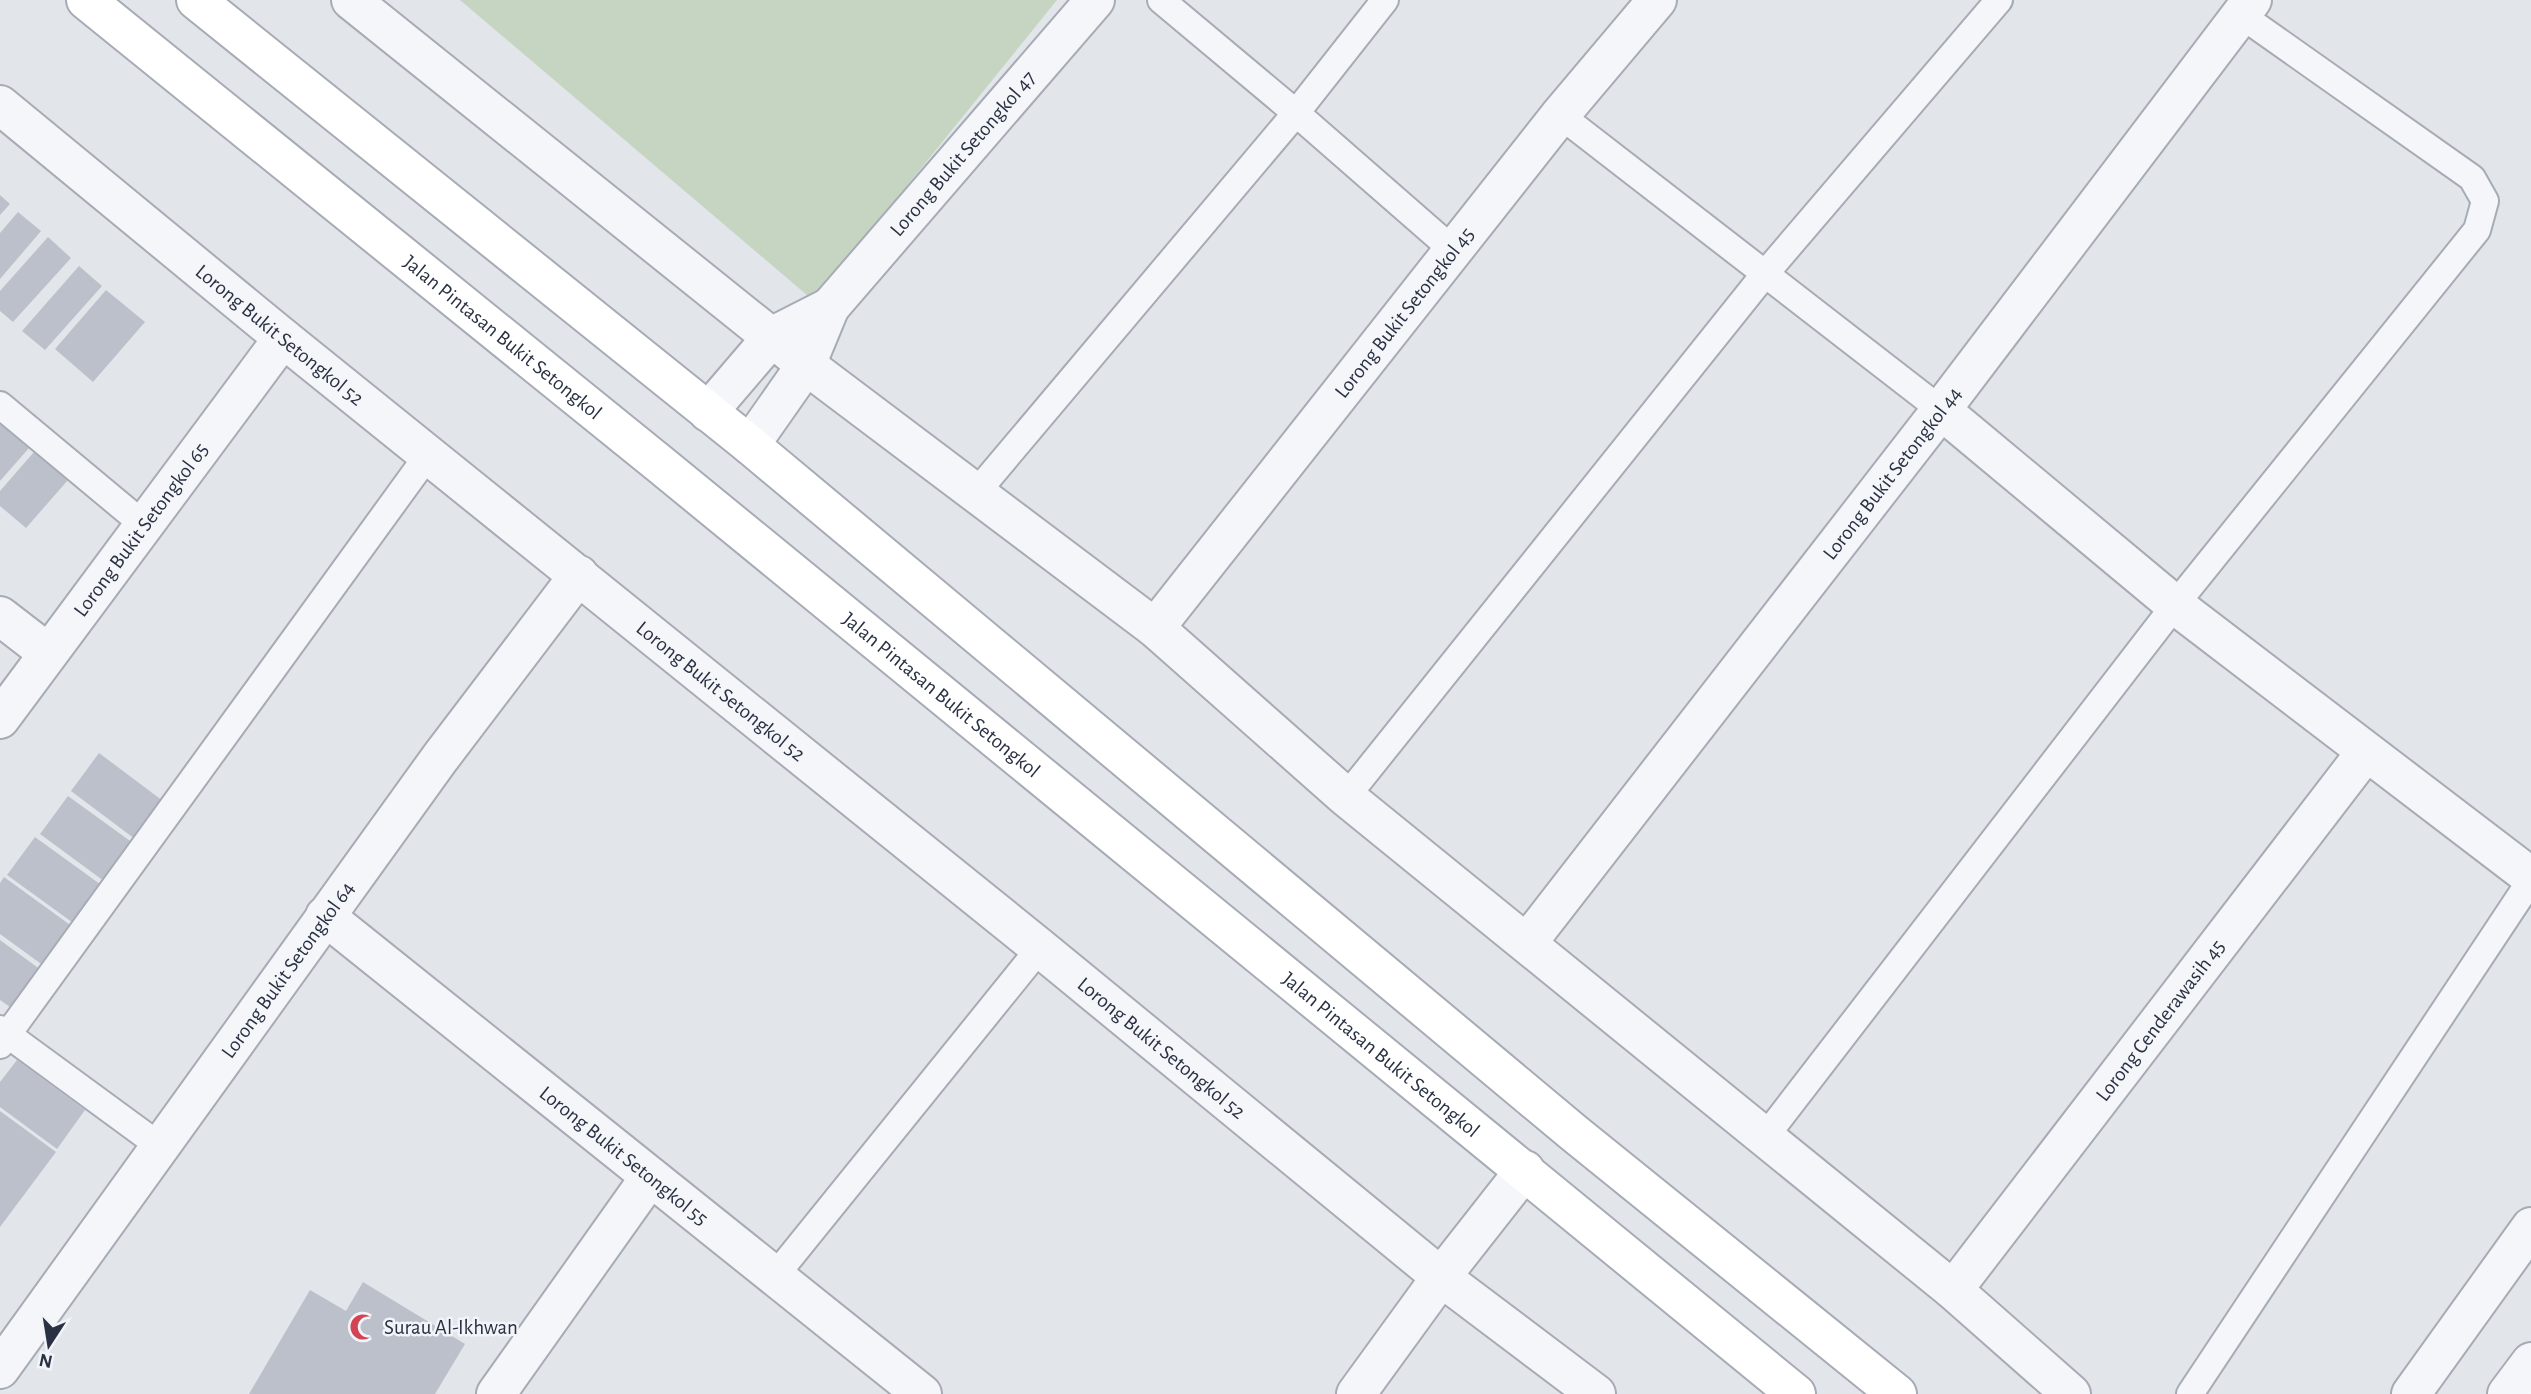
<svg xmlns="http://www.w3.org/2000/svg" width="2531" height="1394" font-family="'Alegreya Sans',sans-serif">
  <rect width="100%" height="100%" fill="#e2e5ea"/>
  <!-- green -->
  <path fill="#c6d5c2" d="M460 0H1057L814 301Z"/>
  <!-- building -->
  <path fill="#bcc0ca" d="M0 195 10 204 0 215Z
    M18 212 41 231 0 279V233Z
    M48 237 71 258 13 322 0 311V291Z
    M79 266 102 286 45 350 22 331Z
    M106 290 145 322 93 382 55 349Z
    M0 424 29 448 0 481Z
    M34 452 68 480 26 528 0 506V491Z
    M99 753 167 804 139 842 71 791Z
    M68 796 137 846 108 884 40 834Z
    M35 837 104 887 76 925 7 875Z
    M4 877 73 927 44 966 0 934V883Z
    M0 940 41 970 13 1009 0 1000Z
    M17 1060 85 1110 57 1149 0 1107V1082Z
    M0 1111 56 1152 0 1227Z
    M363 1282 465 1344 435 1394H249L310 1290 346 1311Z"/>
  <g fill="none" stroke-linecap="round" stroke-linejoin="round">
    <!-- service casing -->
    <g stroke="#a7abb5" stroke-width="30">
      <path id="service" d="M1161 0 1296 113 1453 250
        M1560 115 1941 410
        M0 405 144 525
        M975 494 1296 113 1385 0
        M1346 797 1764 275 1999 0
        M0 1029 161 1147
        M0 1045 428 455
        M1765 1137 2175 605 2477 230 2485 201 2472 178 2241 15
        M775 1276 1040 948
        M2190 1394 2531 880"/>
    </g>
    <!-- minor casing -->
    <g stroke="#a7abb5" stroke-width="42">
      <g id="minor">
        <path d="M351 0 806 365 1155 628 1346 797 1953 1290 2071 1394"/>
        <path id="s1" d="M0 105 283 338 1040 948 1441 1277 1596 1394"/>
        <path id="s2" d="M830 307 1095 0"/>
        <path d="M1941 410 2175 605 2531 877"/>
        <path d="M708 412 773 336 830 307 806 365 750 445"/>
        <path d="M0 616 48 653"/>
        <path id="s3" d="M1155 628 1560 115 1657 0"/>
        <path id="s4" d="M0 719 283 338"/>
        <path id="s5" d="M325 916 922 1394"/>
        <path id="s6" d="M1527 943 1941 410 2252 0"/>
        <path id="s7" d="M1953 1290 2366 752"/>
        <path id="s8" d="M0 1369 440 758 579 575"/>
        <path d="M496 1394 650 1177"/>
        <path d="M1356 1394 1441 1277 1525 1170"/>
        <path d="M2411 1394 2531 1227"/>
        <path d="M2507 1394 2531 1362"/>
      </g>
    </g>
    <!-- secondary casing -->
    <g stroke="#a7abb5" stroke-width="42">
      <g id="secondary">
        <path id="s9" d="M86 0 661 465 1796 1394"/>
        <path d="M196 0 750 445 1574 1133 1897 1394"/>
      </g>
    </g>
    <!-- service -->
    <use href="#service" stroke="#f4f6f9" stroke-width="26"/>
    <!-- minor -->
    <use href="#minor" stroke="#f4f6f9" stroke-width="38"/>
    <!-- secondary -->
    <use href="#secondary" stroke="#fff" stroke-width="38"/>
  </g>
  <!-- icons -->
  <defs>
    <g id="mosque-bare" transform="scale(2.1)"><path d="M3.5-4.9A6 6 0 1 0 3.5 4.9A5 5 0 1 1 3.5-4.9Z" fill="#d24453" stroke="#f1f4f8" stroke-width="2.5" paint-order="stroke"/></g>
  </defs>
  <g fill-rule="evenodd">
    <use href="#mosque-bare" x="363" y="1327"/>
  </g>
  <g text-anchor="middle" dominant-baseline="central" stroke-width="5" stroke-linejoin="round" paint-order="stroke">
    <!-- street labels -->
    <g font-size="21" fill="#293143" stroke="#f1f4f8">
      <text stroke="none"><textPath href="#s2" startOffset="203">Lorong Bukit Setongkol 47</textPath></text>
      <text stroke="none"><textPath href="#s3" startOffset="402">Lorong Bukit Setongkol 45</textPath></text>
      <text stroke="none"><textPath href="#s1" startOffset="362">Lorong Bukit Setongkol 52</textPath></text>
      <text stroke="none"><textPath href="#s9" startOffset="536">Jalan Pintasan Bukit Setongkol</textPath></text>
      <text stroke="none"><textPath href="#s6" startOffset="595">Lorong Bukit Setongkol 44</textPath></text>
      <text stroke="none"><textPath href="#s4" startOffset="236">Lorong Bukit Setongkol 65</textPath></text>
      <text stroke="none"><textPath href="#s1" startOffset="929">Lorong Bukit Setongkol 52</textPath></text>
      <text stroke="none"><textPath href="#s9" startOffset="1102">Jalan Pintasan Bukit Setongkol</textPath></text>
      <text stroke="none"><textPath href="#s8" startOffset="492">Lorong Bukit Setongkol 64</textPath></text>
      <text stroke="none"><textPath href="#s7" startOffset="340">Lorong Cenderawasih 45</textPath></text>
      <text stroke="none"><textPath href="#s1" startOffset="1496">Lorong Bukit Setongkol 52</textPath></text>
      <text stroke="none"><textPath href="#s9" startOffset="1670">Jalan Pintasan Bukit Setongkol</textPath></text>
      <text stroke="none"><textPath href="#s5" startOffset="383">Lorong Bukit Setongkol 55</textPath></text>
    </g>
    <!-- poi labels -->
    <g font-size="21" fill="#293143" stroke="#f1f4f8" text-anchor="start">
      <text x="384" y="1327">Surau Al-Ikhwan</text>
    </g>
  </g>
  <!-- north arrow -->
  <g transform="translate(49 1345) rotate(192)" stroke="#f1f4f8" stroke-width="5" paint-order="stroke">
  <path d="M0-5L12 26L0 18L-12 26Z" fill="#293143"/>
  <text y="-10" font-size="19" font-weight="bold" text-anchor="middle" fill="#293143">N</text>
  </g>
</svg>
